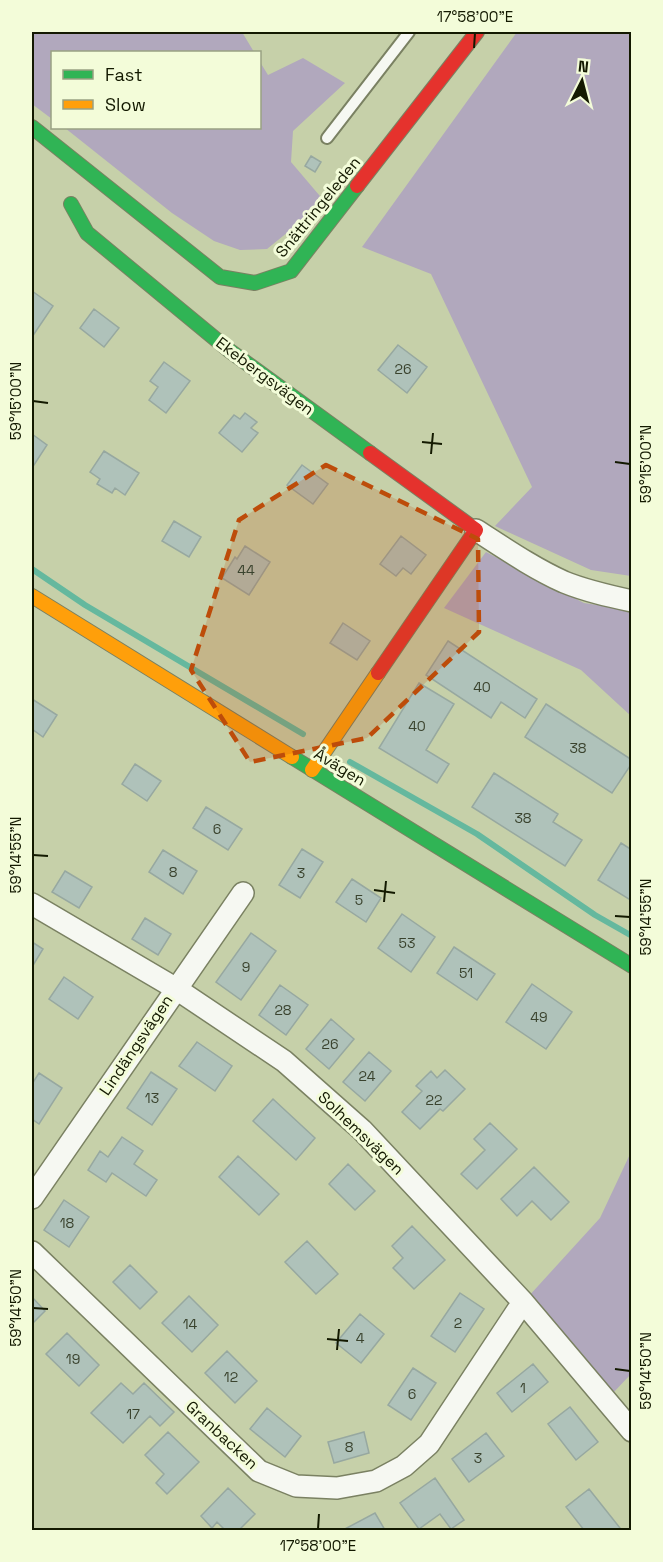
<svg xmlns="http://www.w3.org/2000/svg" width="663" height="1562" font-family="'Space Grotesk',sans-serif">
  <rect width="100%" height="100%" fill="#c6d0a9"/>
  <!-- forest -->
  <path fill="#b1a8bd" d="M32 32H242L254 52H52V119L32 104Z
    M517 32H631V576L591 570 495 526 532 487 431 274 362 247Z
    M303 58 345 83 293 131 291 162 325 202 267 249 240 250 214 241 172 213 65 128H260V62L268 75Z
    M486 552 584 603 631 610V716L581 670 444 608Z
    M631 1152V1374L613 1393 528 1297 600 1218Z"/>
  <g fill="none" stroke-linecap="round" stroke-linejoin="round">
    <!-- stream -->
    <path stroke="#65b89e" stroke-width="6" d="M32 569 85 605 303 734
      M350 762 477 834 595 915 632 936"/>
  </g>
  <!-- building -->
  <path fill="#afc2ba" stroke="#97a8a0" stroke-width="1.5" d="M311 156 321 162 315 172 305 166Z
    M32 291 53 306 32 337Z
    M94 309 119 328 104 347 80 328Z
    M398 345 427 367 407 393 378 370Z
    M164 362 190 381 166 413 149 400 158 387 150 381Z
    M245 413 257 422 251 428 258 433 242 452 219 433 234 415 240 419Z
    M32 434 47 445 32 468Z
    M104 451 139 473 125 495 115 488 112 493 97 484 100 479 90 472Z
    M302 465 328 484 313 504 287 485Z
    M174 521 201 537 189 557 162 541Z
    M401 536 426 555 411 574 403 568 396 576 380 564Z
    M245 546 270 562 249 595 222 578 235 557 237 559Z
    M343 623 370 641 357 660 330 643Z
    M448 641 537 699 525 718 501 702 491 718 426 675Z
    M419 683 454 704 426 750 449 764 437 783 379 748Z
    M32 699 57 715 43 737 32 729Z
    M546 704 632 760V763L612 793 525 737Z
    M135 764 161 781 147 801 122 784Z
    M494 773 558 814 553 822 582 840 565 866 472 807Z
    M206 807 242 829 228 850 193 828Z
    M621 843 632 850V901L598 880Z
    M302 849 323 862 300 898 279 885Z
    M163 850 197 871 183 894 149 872Z
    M65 871 92 887 79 908 52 892Z
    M352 879 381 898 366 922 336 902Z
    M402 914 435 937 411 972 378 948Z
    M145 918 171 934 158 955 132 939Z
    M251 933 276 951 241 1000 216 982Z
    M32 942 43 949 32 967Z
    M454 947 495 974 477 1000 437 973Z
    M64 977 93 997 78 1019 49 999Z
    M532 984 572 1012 546 1049 506 1022Z
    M280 985 308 1005 286 1035 259 1015Z
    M331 1019 354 1039 329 1069 306 1049Z
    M197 1042 232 1066 215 1091 179 1066Z
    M369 1052 391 1071 365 1101 343 1082Z
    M445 1070 465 1089 443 1111 440 1109 420 1129 402 1112 422 1091 416 1086 431 1071 437 1078Z
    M151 1072 177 1089 152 1125 127 1108Z
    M39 1073 62 1088 39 1124 32 1119V1084Z
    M273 1099 315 1138 296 1160 253 1121Z
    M490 1123 517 1149 477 1189 461 1174 485 1150 474 1139Z
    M122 1137 143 1151 134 1164 157 1180 146 1196 112 1173 106 1182 88 1170 100 1151 108 1157Z
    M238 1156 279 1194 259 1215 219 1177Z
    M348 1164 375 1191 355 1210 329 1184Z
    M534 1167 569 1202 551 1220 532 1201 517 1216 501 1199Z
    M64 1200 89 1217 69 1247 44 1230Z
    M412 1226 445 1260 414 1289 393 1268 403 1258 392 1246Z
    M307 1241 338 1274 316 1294 285 1262Z
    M130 1265 157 1292 140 1309 113 1282Z
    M460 1293 484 1309 455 1352 431 1336Z
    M189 1296 218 1325 192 1352 162 1323Z
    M32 1297 45 1311 32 1324Z
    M360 1314 384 1334 361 1363 336 1343Z
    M67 1333 99 1365 79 1386 46 1354Z
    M227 1351 257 1381 235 1403 205 1373Z
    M533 1364 548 1382 512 1412 497 1393Z
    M413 1368 436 1383 411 1420 388 1405Z
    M121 1383 133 1394 144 1383 174 1412 160 1426 150 1416 123 1443 91 1413Z
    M570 1407 598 1442 576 1460 548 1424Z
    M267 1408 301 1436 285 1457 250 1429Z
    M168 1432 199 1462 167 1494 156 1483 164 1474 145 1455Z
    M364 1432 369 1453 334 1463 328 1442Z
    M486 1433 504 1456 469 1482 452 1459Z
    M435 1478 464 1520 451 1529 440 1514 419 1529 400 1503Z
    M228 1488 255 1514 239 1530H225L217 1522 212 1528 201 1516Z
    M589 1489 620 1528 616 1530H584L566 1507Z
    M375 1513 385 1530H343Z"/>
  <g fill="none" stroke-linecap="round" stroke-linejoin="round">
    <!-- lane casing -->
    <g stroke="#7a8162" stroke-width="14">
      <path id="lane" d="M327 138 409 32"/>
    </g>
    <!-- street casing -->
    <g stroke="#7a8162" stroke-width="24">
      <path id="street" d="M476 530C504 548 533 568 564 582 586 591 609 596 632 601
        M32 904 175 988 284 1061 362 1130 523 1302 632 1431
        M32 1198 243 893
        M32 1252 259 1471 296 1486 337 1488 376 1481 404 1466 429 1444 523 1302"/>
    </g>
    <!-- fast casing -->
    <g stroke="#7a8162" stroke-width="16">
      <path id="fast" d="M32 127 220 277 255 283 291 271 357 186
        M71 204 87 233 230 351 370 453
        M292 757 632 966"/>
    </g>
    <!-- slow casing -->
    <g stroke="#7a8162" stroke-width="16">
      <path id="slow" d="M32 596 292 757
        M312 770 378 673"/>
    </g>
    <!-- jam casing -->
    <g stroke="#7a8162" stroke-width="16">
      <path id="jam" d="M357 186 477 32
        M370 453 476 530 378 673"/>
    </g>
    <!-- lane -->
    <use href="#lane" stroke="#f6f8f2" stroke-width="10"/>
    <!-- street -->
    <use href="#street" stroke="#f6f8f2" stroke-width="21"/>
    <!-- fast -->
    <use href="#fast" stroke="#30b455" stroke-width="14"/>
    <!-- slow -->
    <use href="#slow" stroke="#ff9f0a" stroke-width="14"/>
    <!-- jam -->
    <use href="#jam" stroke="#e5322d" stroke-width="14"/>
  </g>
  <!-- marked area -->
  <path fill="#bd4c0a" fill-opacity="0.2" stroke="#bd4c0a" stroke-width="4.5" stroke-dasharray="12 8" stroke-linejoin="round" d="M326 465 478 539 479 632 367 738 250 762 191 670 239 520Z"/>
  <!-- ticks -->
  <path fill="none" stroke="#131900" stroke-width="2" d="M474 48 475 33M33 401 48 403M422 442 442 444M431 454 433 433M615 462 630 464M33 855 48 856M374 890 395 893M384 902 386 881M615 916 630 917M33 1308 48 1309M327 1339 348 1341M337 1350 339 1329M615 1369 630 1371M318 1529 319 1514"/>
  <g text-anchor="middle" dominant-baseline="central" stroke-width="6" stroke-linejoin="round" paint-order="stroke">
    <!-- number labels -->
    <g font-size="14" fill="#3a432e">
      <text x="403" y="369">26</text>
      <text x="246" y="570">44</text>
      <text x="482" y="687">40</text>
      <text x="417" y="726">40</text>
      <text x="578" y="748">38</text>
      <text x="523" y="818">38</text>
      <text x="217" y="829">6</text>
      <text x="173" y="872">8</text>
      <text x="301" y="873">3</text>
      <text x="359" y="900">5</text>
      <text x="407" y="943">53</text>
      <text x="246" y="967">9</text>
      <text x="466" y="973">51</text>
      <text x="283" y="1010">28</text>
      <text x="539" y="1017">49</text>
      <text x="330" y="1044">26</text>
      <text x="367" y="1076">24</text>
      <text x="152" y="1098">13</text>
      <text x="434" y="1100">22</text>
      <text x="67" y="1223">18</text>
      <text x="458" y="1323">2</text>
      <text x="190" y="1324">14</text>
      <text x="360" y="1338">4</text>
      <text x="73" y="1359">19</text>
      <text x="231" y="1377">12</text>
      <text x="523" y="1388">1</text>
      <text x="412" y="1394">6</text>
      <text x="133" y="1414">17</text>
      <text x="349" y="1447">8</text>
      <text x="478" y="1458">3</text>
    </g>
    <!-- street labels -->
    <g font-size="16" fill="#131900" stroke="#f3fcd9">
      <text transform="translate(318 207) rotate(-51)">Snättringeleden</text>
      <text transform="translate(265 376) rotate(37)">Ekebergsvägen</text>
      <text transform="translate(340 767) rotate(31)">Åvägen</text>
      <text transform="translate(136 1045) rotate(-56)">Lindängsvägen</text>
      <text transform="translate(361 1133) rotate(44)">Solhemsvägen</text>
      <text transform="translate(222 1435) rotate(43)">Granbacken</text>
    </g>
  </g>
  <!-- border -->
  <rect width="663" height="1562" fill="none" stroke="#f3fcd9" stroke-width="66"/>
  <!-- legend -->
  <rect x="51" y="51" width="210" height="78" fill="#f3fcd9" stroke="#99a182" stroke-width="1.5"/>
  <rect x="63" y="70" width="30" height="9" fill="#30b455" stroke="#99a182" stroke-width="1.5"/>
  <text x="105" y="81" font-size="18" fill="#131900">Fast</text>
  <rect x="63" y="100" width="30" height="9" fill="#ff9f0a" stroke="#99a182" stroke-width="1.5"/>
  <text x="105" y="111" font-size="18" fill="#131900">Slow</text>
  <!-- north arrow -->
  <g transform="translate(582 81) rotate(6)" stroke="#f3fcd9" stroke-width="4.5" paint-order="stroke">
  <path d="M0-4.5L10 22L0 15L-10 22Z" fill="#131900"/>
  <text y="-9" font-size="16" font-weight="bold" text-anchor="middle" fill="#131900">N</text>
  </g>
  <rect x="33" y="33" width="597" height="1496" fill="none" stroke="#131900" stroke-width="2"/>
  <g font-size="15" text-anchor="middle" fill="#131900">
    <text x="475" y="22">17°58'00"E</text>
    <text transform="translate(16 401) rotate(-90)" y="5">59°15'00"N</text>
    <text transform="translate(646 464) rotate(-90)" y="5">59°15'00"N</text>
    <text transform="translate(16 855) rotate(-90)" y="5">59°14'55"N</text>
    <text transform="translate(646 917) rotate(-90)" y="5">59°14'55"N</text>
    <text transform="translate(16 1308) rotate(-90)" y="5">59°14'50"N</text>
    <text transform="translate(646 1371) rotate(-90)" y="5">59°14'50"N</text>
    <text x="318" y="1551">17°58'00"E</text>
  </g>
</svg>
